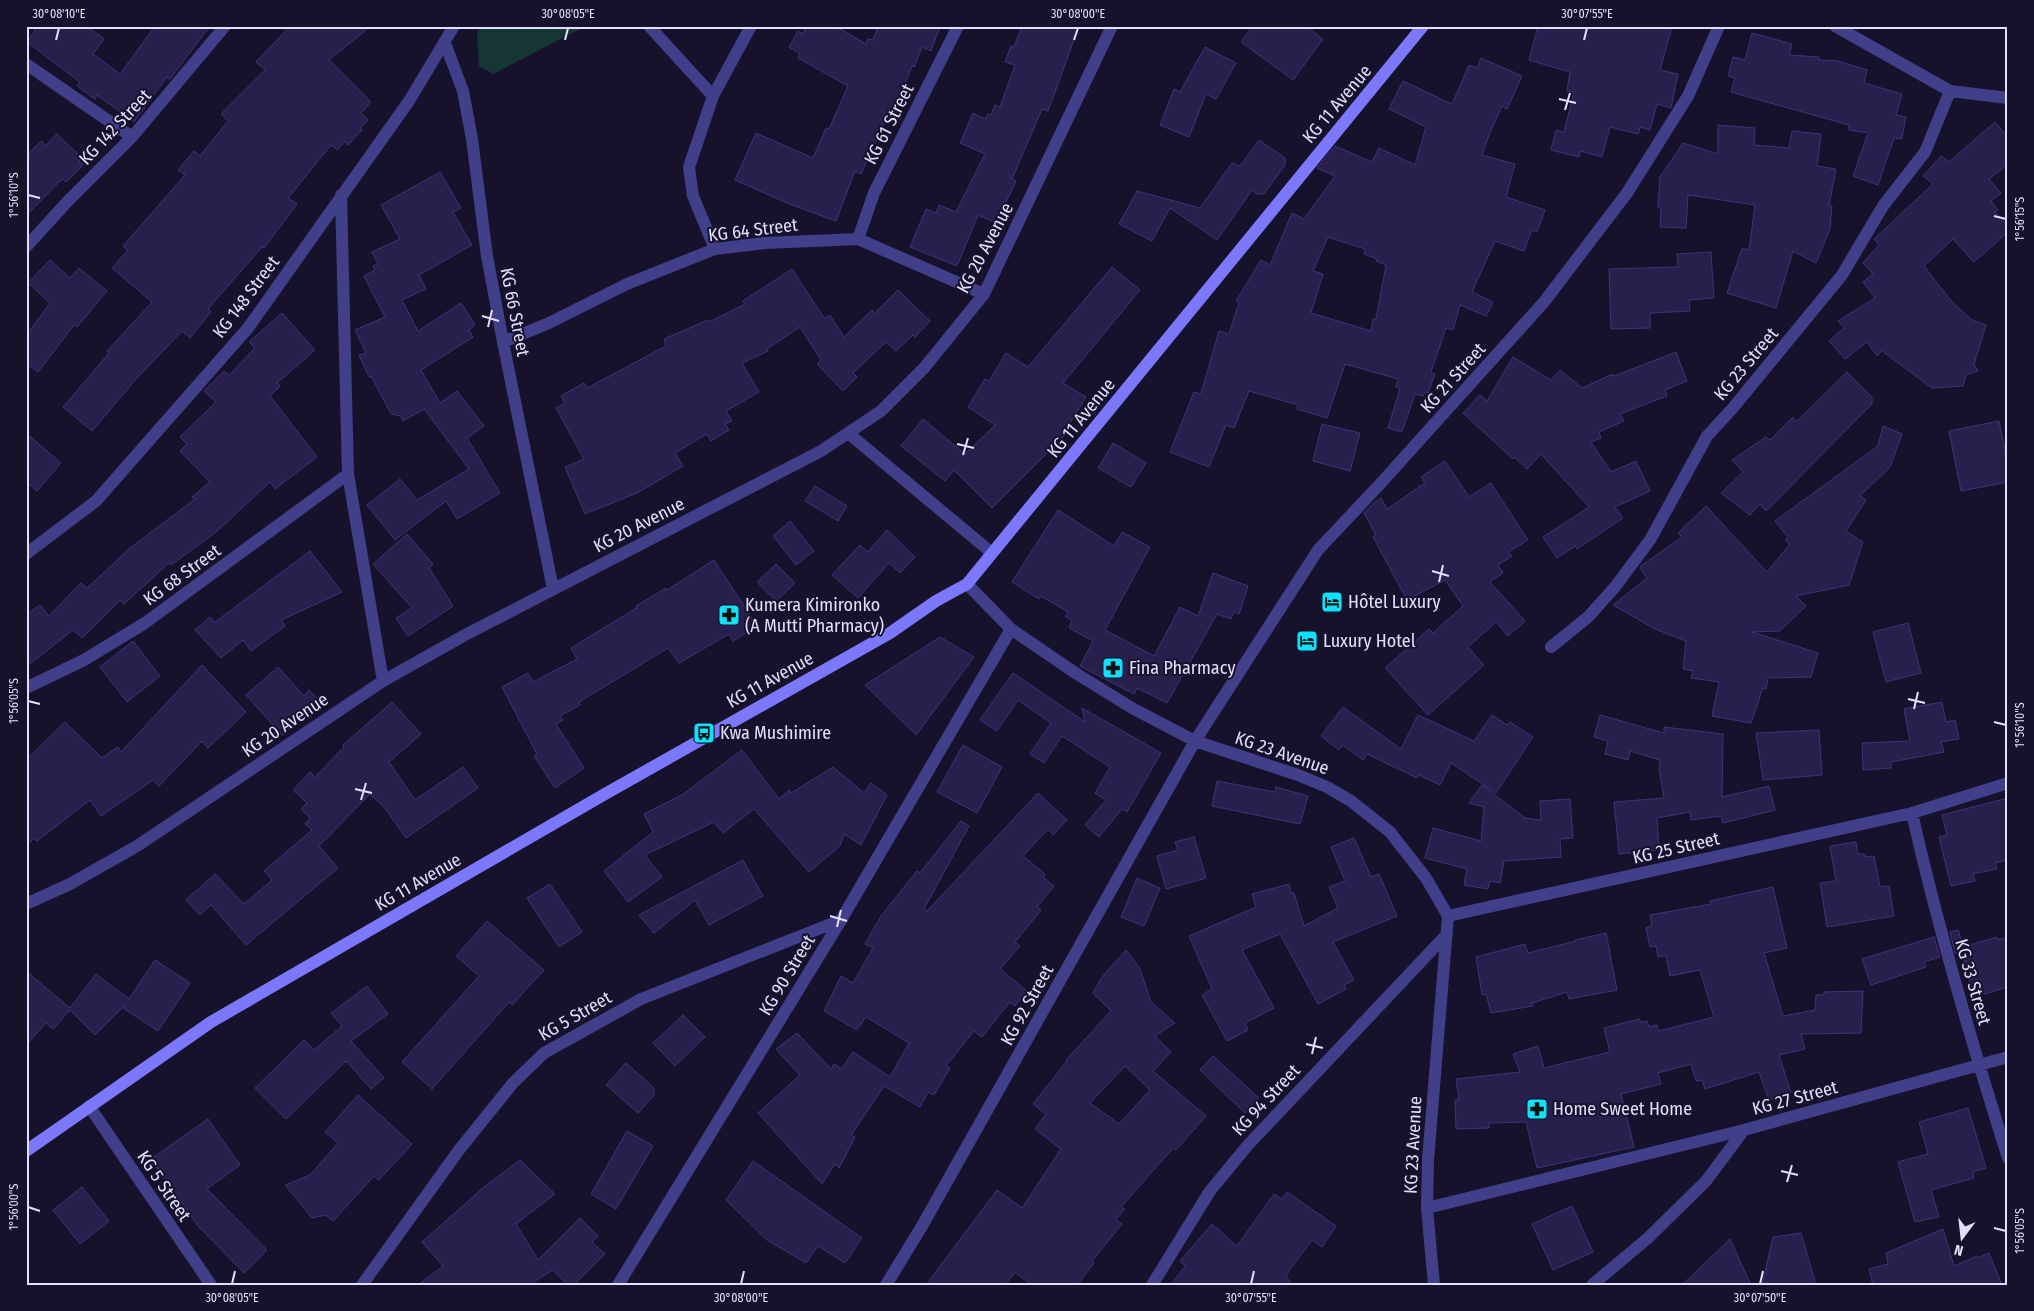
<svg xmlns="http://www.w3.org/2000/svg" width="2034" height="1311" font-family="'Fira Sans Condensed',sans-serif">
  <rect width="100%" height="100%" fill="#17122c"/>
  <!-- green -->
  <path fill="#163635" d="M480 26H586L493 74 479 66 477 34Z"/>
  <!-- building -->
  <path fill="#281f4d" stroke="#403278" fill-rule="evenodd" d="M38 26H87L104 39 93 54 120 74 155 26H210L170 79 167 77 134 122 97 95 95 99 77 86 80 82 27 42Z
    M290 26H371L329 60 371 102 361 113 368 120 360 128 362 130 348 145 345 142 337 150 331 145 288 198 297 204 264 248 262 247 208 309 211 312 190 338 182 331 137 378 92 431 63 407 109 353 107 351 152 302 112 268 128 250 123 246 185 175 178 170 194 151 200 156 228 121 221 114 265 70 256 62Z
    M807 26H835L866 44 868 39 873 40 878 26H940L931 51 922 47 914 67 912 66 894 111 890 110 861 174 855 171 836 221 787 203 735 180 756 133 813 158 826 128 829 129 848 86 798 58 800 54 789 47 798 31 803 34Z
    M1022 26H1079L1048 111 1042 109 1012 179 1016 181 996 223 978 215 957 266 910 247 926 209 936 213 939 205 956 212 985 154 960 143 973 113 985 119 988 114 991 115 995 105 1000 107 1015 65 1005 62 1011 46 1014 47Z
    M1253 26H1305L1323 39 1293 80 1241 42Z
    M1538 26H1672L1660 70 1678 74 1671 108 1657 104 1650 130 1640 127 1638 134 1610 127 1602 157 1580 151 1579 157 1551 150 1556 130 1564 132 1574 92 1567 91 1570 72 1529 60Z
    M1752 33 1792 44 1789 55 1819 57V60L1838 61 1867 70 1864 83 1902 94 1896 115 1906 117 1902 139 1894 138 1878 185 1853 176 1868 133 1849 130V125L1731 92 1735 78 1728 76 1733 57 1745 60Z
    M1205 47 1236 63 1216 99 1206 94 1189 137 1160 125 1174 89 1180 92Z
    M1481 58 1522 76 1507 109 1502 106 1489 135 1482 155 1515 164 1506 197 1545 210 1537 232 1532 230 1524 251 1495 241 1472 292 1493 302 1486 316 1460 305 1453 330 1446 328 1431 372 1435 374 1428 393 1425 392 1423 396 1415 394 1402 432 1388 428 1400 389 1396 387 1398 379 1345 364 1327 418 1297 409 1298 405 1249 391 1234 428 1226 425 1209 467 1170 452 1194 392 1201 394 1219 331 1229 334 1239 303 1236 301 1261 260 1270 265 1292 213 1304 219 1335 176 1317 168 1335 146 1372 162 1379 148 1415 165 1426 127 1389 109 1403 81 1452 104 1469 65 1477 68ZM1328 237 1365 249 1364 254 1377 259 1376 261 1386 265 1376 319H1373L1371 331 1311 313 1323 274 1313 271Z
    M1995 122 2008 137V164L1989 179 2001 193 1991 201 1998 210 1995 212 2008 226V232L1974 262 1953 239 1924 266 1952 302 1972 320 1986 325 1974 364 1978 371 1966 375 1963 386 1932 388 1882 351 1877 356 1867 342 1845 359 1829 341 1844 328 1838 321 1875 298 1863 282 1873 274 1863 263 1879 245 1874 239 1933 184 1923 176 1941 156 1949 162Z
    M1718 125 1755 128 1754 145 1789 148 1792 131 1821 134 1817 166 1836 169 1829 206H1832L1830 229 1816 263 1793 251 1776 308 1727 293 1742 248 1749 250 1755 205 1688 195 1686 228 1660 227 1661 208H1658L1660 177 1683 143 1718 154Z
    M57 134 82 158 79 161 83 165 66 182 62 179 26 216V156L41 141 46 145Z
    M1259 140 1285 158V165L1264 194H1257L1252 190 1217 240 1170 208 1152 241 1119 224 1137 191 1200 208 1232 163 1240 166Z
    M440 172 461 208 453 212 472 245 419 275 426 289 402 300 418 331 461 303 475 325 469 330 473 337 421 370 440 403 457 391 484 426 467 438 500 493 457 519 446 501 395 540 367 505 400 479 417 500 469 469 424 409 403 421 401 416 391 414 371 376 369 377 359 355 366 353 355 330 385 317 364 276 375 270 373 266 378 264 372 252 400 239 381 205Z
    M1711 252 1714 298 1689 300 1690 311 1650 313V328L1611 329 1609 269 1678 267 1677 254Z
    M50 260 70 278 79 268 107 291 77 327 74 325 38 372 26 363V336L50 303 28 283Z
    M1112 267 1140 290 1063 383 1086 397 1070 423 1074 426 992 508 954 470 945 481 901 446 923 419 965 454 995 425 968 407 985 379 989 381 1006 353 1028 367Z
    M792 269 824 318 830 315 844 337 872 310 875 313 898 290 930 321 915 337 913 335 896 351 886 342 853 373 857 377 843 391 817 364 821 360 800 327 767 349 768 351 742 363 759 392 726 411 732 421 725 424 729 430 711 441 707 434 675 453 683 466 637 493 585 514 565 467 584 459 556 408 565 403 561 396 584 383 587 388 666 346 664 339 708 320 709 322 745 304 743 301Z
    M282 313 315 350 277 383 280 386 270 396 317 457 275 489 270 482 216 532 171 565 169 563 124 604 120 600 82 638 73 630 26 667V615L40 605 49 616 81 583 87 588 130 548 195 499 192 497 210 482 180 451 187 444 180 437 216 402 204 391 224 371 229 375 255 348 249 342Z
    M1676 352 1687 381 1665 390 1667 396 1620 414 1624 421 1599 432 1601 438 1591 442 1611 472 1636 461 1650 491 1615 507 1623 518 1577 549 1575 546 1557 558 1543 537 1589 507 1541 454 1527 469 1514 457 1513 459 1463 413 1480 395 1487 401 1513 357 1551 380 1560 370 1582 388 1613 374 1614 376Z
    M1847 372 1872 397V404L1766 511 1760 504 1750 515 1721 493 1743 472 1732 460 1766 437 1770 440 1793 417 1796 422Z
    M1999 421 2008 465V482L1961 491 1949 431Z
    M1322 424 1360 433 1350 471 1313 461Z
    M1883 426 1902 434 1890 467 1860 496 1866 500 1846 531 1863 542 1849 585 1796 596 1806 606 1780 631 1752 632 1818 653 1811 677 1768 678 1766 689 1763 688 1751 723 1712 716 1719 682 1691 678 1693 671 1683 669 1686 641 1655 629 1613 605 1647 578 1640 568 1641 566 1682 537 1678 533 1706 506 1767 572 1790 544 1785 540 1788 537 1775 521 1878 446Z
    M26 433 61 463 37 491 26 482Z
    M1113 443 1146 463 1131 487 1098 468Z
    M1445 461 1469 497 1491 483 1528 540 1508 552 1512 556 1498 565 1503 573 1490 582 1525 621 1508 636 1496 622 1468 647 1484 665 1428 715 1385 668 1429 629 1433 633 1463 606 1445 580 1407 600 1373 537 1376 535 1364 513 1375 502 1381 498 1387 509 1425 483 1421 477Z
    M815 486 847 506 838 521 805 501Z
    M1058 510 1114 546 1122 532 1150 547 1105 630 1154 656 1180 607 1198 616 1213 573 1248 586 1239 614 1234 612 1231 619 1217 614 1167 703 1137 688 1134 694 1080 666 1093 641 1069 628 1072 621 1065 616 1068 612 1041 596 1039 599 1012 582Z
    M790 521 814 551 796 565 773 536Z
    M887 530 915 557 900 573 889 563 858 598 832 575 860 545 868 552Z
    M407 534 433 564 429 568 453 606 408 636 396 618 412 608 373 564Z
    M310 551 342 592 281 620 285 626 251 651 243 640 221 658 195 630 210 617 215 622Z
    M714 560 757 626 733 641 729 634 679 663 668 648 579 702 580 705 560 716 563 720 556 724 584 768 555 788 534 756 537 754 502 687 528 673 533 682 577 659 571 648 638 607 636 606 666 588 667 590Z
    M776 564 795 583 776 601 757 582Z
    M1908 623 1921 673 1886 682 1873 632Z
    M940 637 974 657 916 735 865 685Z
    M133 641 160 676 127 702 100 667Z
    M202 665 246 712 208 748 202 741 159 786 153 780 101 816 90 800 37 841 34 838 26 846V760L65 722 102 758 118 747 121 752Z
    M278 667 304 696 309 690 321 703 282 735 246 695Z
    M1013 673 1085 722 1082 708 1161 753 1127 812 1122 809 1099 837 1085 825 1106 800 1095 793 1110 767 1062 736 1044 763 1030 754 1051 723 1018 700 997 731 980 720Z
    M392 702 421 734 389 762 415 800 463 767 478 788 406 838 384 807 370 794 319 846 338 868 246 945 211 905 200 915 186 900 215 874 244 904 272 880 264 871 312 830 305 824 310 818 301 809 307 803 293 790 310 772 315 777 344 747 343 745Z
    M1942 702 1946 722 1955 720 1959 739 1941 742 1944 752 1891 762V768L1863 770 1862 743 1910 741 1904 709Z
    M1343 707 1401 749 1418 715 1474 741 1492 715 1507 725 1510 722 1533 737 1496 793 1451 763 1440 785 1419 775 1417 778 1367 754 1363 760 1343 745 1339 750 1321 736Z
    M1600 715 1664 733V727L1723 734 1722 797 1769 786 1775 810 1723 823 1721 816 1691 820 1690 812 1657 818 1659 850 1619 854 1614 802 1664 798 1659 768 1660 760 1630 751 1628 760 1605 754 1608 741 1594 737Z
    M1819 730 1822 775 1763 780 1756 733Z
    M963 745 1002 767 977 813 937 792Z
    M742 750 779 799 789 790 791 793 833 767 864 793 871 783 887 795 861 845 844 834 840 846 809 872 754 809 723 833 714 822 645 855 662 877 628 902 604 871 653 832 644 814 682 795Z
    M1217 781 1275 792 1276 787 1308 796 1300 824 1212 806Z
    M1482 785 1525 818 1541 820 1540 801 1570 799 1573 838 1560 839 1561 857 1504 861 1500 883 1490 881 1488 889 1464 885 1467 869 1425 858 1433 828 1481 841 1484 807 1469 803Z
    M1038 793 1067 820 1053 835 1048 829 1023 856 1045 874 1043 877 1054 886 1037 907 1041 910 1015 942 1020 946 1000 969 1027 991 1015 1006 1010 1002 982 1037 974 1031 946 1066 950 1068 934 1095 928 1092 920 1107 884 1086 851 1135 855 1137 839 1168 835 1164 822 1184 758 1113 800 1075 776 1049 797 1033 831 1069 834 1064 842 1069 853 1052 890 1077 909 1043 866 1017 857 1030 824 1011 841 976 853 983 873 948 865 944 881 916 917 871 920 873 961 821 969 826 924 909 927 911Z
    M2008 798V860L1995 863 1997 869 1973 874 1975 881 1951 886 1939 837 1947 835 1942 815Z
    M1194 837 1206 878 1166 889 1157 856 1178 850 1175 842Z
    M1354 838 1371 877 1379 874 1397 916 1333 942 1354 980 1344 985 1346 989 1318 1004 1280 934 1242 950 1274 1008 1245 1023 1248 1030 1227 1041 1202 995 1212 989 1189 936 1256 907 1252 894 1289 884 1291 893H1294L1304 926 1338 908 1329 887 1345 881 1331 847Z
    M1856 842 1858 854H1864L1865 857 1874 856 1880 887 1889 886 1894 916 1827 927 1820 883 1836 881 1830 846Z
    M743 860 763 896 709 925 695 900 654 933 639 915Z
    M1137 878 1160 888 1144 926 1121 917Z
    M550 884 582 932 559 947 527 898Z
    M1773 887 1787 948 1764 953 1783 1016 1815 1010 1816 995H1824V992L1863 991 1861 1033 1801 1034 1805 1049 1779 1055 1791 1093 1769 1100 1759 1072 1705 1089 1702 1080 1696 1081 1691 1064 1658 1073 1661 1084 1621 1094 1634 1147 1537 1168 1526 1122 1489 1123V1128L1456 1129 1455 1100H1459L1456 1079 1520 1072 1513 1054 1538 1046 1544 1068 1610 1052 1604 1028 1639 1019 1641 1022 1647 1021 1649 1027 1657 1025 1659 1031 1714 1017 1700 970 1670 976 1666 955 1658 957 1656 946 1650 947 1646 928 1652 926 1650 915 1711 904 1710 901Z
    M487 921 544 970 512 1005 509 1002 432 1089 402 1062 479 976 456 956Z
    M1958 930 1963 947 1997 937 1998 940 2008 937V987L1984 994 1982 988 1973 991 1962 951 1955 953 1950 932Z
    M1606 933 1617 990 1569 999 1567 992 1532 1003 1533 1006 1491 1013 1486 994 1482 995 1476 957 1525 944 1528 953 1576 941 1575 940Z
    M1934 937 1940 957 1924 962 1926 967 1871 985 1862 959Z
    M1126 950 1140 969 1151 1002 1175 1023 1155 1036 1171 1052 1153 1071 1206 1116 1176 1150 1173 1148 1121 1207 1125 1209 1116 1220 1122 1224 1092 1261 1094 1263 1077 1285H1031L1015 1272 1005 1285H926L997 1190 1022 1208 1061 1149 1035 1129 1046 1114 1033 1104 1067 1061 1066 1060 1111 1011 1093 993 1102 977ZM1125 1066 1150 1090 1119 1124 1090 1103Z
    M155 960 190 983 158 1031 123 1008 125 1005 95 1035 70 1010 53 1029 46 1023 26 1045V971L70 1008 96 974 129 999Z
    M367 986 388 1014 351 1041 384 1078 371 1089 346 1061 286 1119 255 1088 304 1040 314 1050 342 1026 331 1013Z
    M683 1015 705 1037 675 1066 653 1043Z
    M1213 1056 1259 1098 1245 1113 1200 1070Z
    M626 1063 654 1088V1095L638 1113 606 1085Z
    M358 1095 412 1144 379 1180 374 1176 333 1221 326 1215 312 1218 285 1185 310 1175 338 1143 325 1132Z
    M1968 1108 1986 1168 1973 1172 1974 1178 1931 1190 1939 1217 1915 1222 1898 1162 1928 1154 1919 1122Z
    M208 1119 240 1165 207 1189 267 1250 244 1273 198 1226 151 1159Z
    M627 1131 653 1146 616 1209 591 1194Z
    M520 1160 555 1194 516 1224 538 1260 580 1218 598 1236 592 1242 605 1254 574 1285H568L553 1270 529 1285H418L443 1266 422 1242 484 1187Z
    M753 1161 862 1238 845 1263 818 1246 806 1263 767 1240 726 1200Z
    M82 1187 109 1221 80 1244 53 1210Z
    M1287 1192 1336 1226 1322 1247 1312 1240 1286 1275 1291 1285H1171L1185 1266 1180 1261 1212 1224 1237 1246 1274 1194 1282 1199Z
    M1572 1206 1593 1252 1553 1270 1532 1224Z
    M1943 1229 1954 1266 1977 1256 1978 1258 1989 1253 2002 1285H1873L1869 1269 1888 1264 1886 1253Z
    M1801 1233 1816 1285H1762L1773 1237Z
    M1730 1239 1751 1285H1682Z"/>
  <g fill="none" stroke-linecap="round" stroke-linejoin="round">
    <!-- street -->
    <path stroke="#423f8a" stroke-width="12" d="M649 26 713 96
      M1835 26 1950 91 2008 98
      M445 43 463 91 472 139 487 256 503 342 553 589
      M26 64 132 137
      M341 195 348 474 383 681
      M858 239 874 193 958 26
      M26 247 67 202 132 137 225 26
      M715 249 693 196 689 167 713 96 751 26
      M503 342 549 323 627 284 715 249 765 243 858 239 984 294
      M848 433 992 553
      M26 554 96 501 248 328 409 101 454 26
      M967 584 1011 629 1077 674 1132 708 1195 741 1298 775 1327 787 1351 801 1390 832 1426 878 1448 916 1428 1160 1427 1208 1434 1285
      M1551 647 1588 617 1615 587 1650 540 1707 436 1732 409 1842 275 1883 206 1925 152 1950 91
      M26 688 84 660 145 623 348 474
      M1912 813C1938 929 1972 1044 2008 1158
      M26 904 70 884 137 846 383 681 465 635 821 451 881 411 924 368 984 294 1112 26
      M1448 916 1912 813 2008 783
      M89 1106 211 1285
      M1427 1208 1744 1130
      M362 1285 459 1150 513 1083 544 1053 641 999 841 920
      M618 1285 841 920 1011 629
      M886 1285 922 1226 1195 741 1318 550 1381 483 1544 302 1627 193 1688 96 1719 26
      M1152 1285 1210 1191 1248 1145 1447 934
      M1592 1285 1648 1238 1706 1181 1744 1130 2008 1057"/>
    <!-- secondary -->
    <path stroke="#7c78fb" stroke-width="12" d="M26 1151 211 1022 605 794 890 633 936 601 967 584 1423 26"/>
  </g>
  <!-- ticks -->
  <path fill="none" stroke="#e2dffe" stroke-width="2" d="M56 40 59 28M565 40 568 28M1074 40 1078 28M1584 40 1587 28M1559 99 1576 103M1565 110 1570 93M28 195 40 198M1994 216 2006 219M482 316 499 321M488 327 492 310M957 444 974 448M963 455 968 438M1432 571 1449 576M1439 582 1443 565M1908 699 1925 703M28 701 40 704M1914 709 1918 692M1994 722 2006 725M355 789 372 793M361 800 366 783M830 916 847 921M837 927 841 910M1306 1044 1323 1048M1312 1054 1316 1037M1781 1171 1798 1175M1787 1182 1792 1165M28 1207 40 1211M1994 1228 2006 1231M232 1284 235 1271M741 1284 744 1271M1251 1284 1254 1271M1760 1284 1763 1271"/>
  <!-- icons -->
  <defs>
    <g id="hotel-square" transform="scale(1.125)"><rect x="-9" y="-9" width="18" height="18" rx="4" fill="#10e1f9" stroke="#17122c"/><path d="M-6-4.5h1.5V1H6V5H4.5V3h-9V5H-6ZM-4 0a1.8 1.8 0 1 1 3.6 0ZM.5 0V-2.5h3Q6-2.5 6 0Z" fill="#111"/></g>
    <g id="pharmacy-square" transform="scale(1.125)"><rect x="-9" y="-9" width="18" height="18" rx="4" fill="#10e1f9" stroke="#17122c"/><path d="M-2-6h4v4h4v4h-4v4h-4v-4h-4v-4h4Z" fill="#111"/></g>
    <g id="bus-square" transform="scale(1.125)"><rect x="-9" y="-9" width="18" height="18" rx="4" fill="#10e1f9" stroke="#17122c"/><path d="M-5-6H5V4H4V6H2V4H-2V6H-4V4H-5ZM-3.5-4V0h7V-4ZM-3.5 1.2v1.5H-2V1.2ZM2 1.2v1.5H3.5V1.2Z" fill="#111"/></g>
  </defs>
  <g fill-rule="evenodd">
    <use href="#hotel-square" x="1332" y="602"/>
    <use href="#pharmacy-square" x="729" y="615"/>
    <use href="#hotel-square" x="1307" y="641"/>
    <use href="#pharmacy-square" x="1113" y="668"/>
    <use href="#bus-square" x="704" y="733"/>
    <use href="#pharmacy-square" x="1537" y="1109"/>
  </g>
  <g text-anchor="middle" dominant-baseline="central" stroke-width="4" stroke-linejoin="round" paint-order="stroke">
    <!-- street labels -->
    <g font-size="18" fill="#e2dffe" stroke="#17122c">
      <text transform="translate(1337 104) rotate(-50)">KG 11 Avenue</text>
      <text transform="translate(889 124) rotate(-63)">KG 61 Street</text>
      <text transform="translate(115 127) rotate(-47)">KG 142 Street</text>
      <text transform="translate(753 230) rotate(-7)">KG 64 Street</text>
      <text transform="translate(985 248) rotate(-62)">KG 20 Avenue</text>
      <text transform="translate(246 297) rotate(-53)">KG 148 Street</text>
      <text transform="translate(515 312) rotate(79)">KG 66 Street</text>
      <text transform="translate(1746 364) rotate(-50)">KG 23 Street</text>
      <text transform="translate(1453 378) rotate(-48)">KG 21 Street</text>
      <text transform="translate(1081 418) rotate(-51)">KG 11 Avenue</text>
      <text transform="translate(639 525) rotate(-27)">KG 20 Avenue</text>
      <text transform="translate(182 575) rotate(-36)">KG 68 Street</text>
      <text transform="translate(770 680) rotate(-29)">KG 11 Avenue</text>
      <text transform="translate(285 725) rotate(-34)">KG 20 Avenue</text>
      <text transform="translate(1282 753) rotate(19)">KG 23 Avenue</text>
      <text transform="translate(1676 848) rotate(-13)">KG 25 Street</text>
      <text transform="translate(418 882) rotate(-30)">KG 11 Avenue</text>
      <text transform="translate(787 975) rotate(-59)">KG 90 Street</text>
      <text transform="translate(1973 982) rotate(74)">KG 33 Street</text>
      <text transform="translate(1027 1005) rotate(-61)">KG 92 Street</text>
      <text transform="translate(575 1016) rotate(-30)">KG 5 Street</text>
      <text transform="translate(1795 1098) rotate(-15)">KG 27 Street</text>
      <text transform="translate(1266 1100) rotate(-47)">KG 94 Street</text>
      <text transform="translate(1413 1145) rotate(-87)">KG 23 Avenue</text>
      <text transform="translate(164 1186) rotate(56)">KG 5 Street</text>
    </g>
    <!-- poi labels -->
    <g font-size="18" fill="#e2dffe" stroke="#17122c" text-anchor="start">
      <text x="1348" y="602">Hôtel Luxury</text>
      <text x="745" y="605">Kumera Kimironko<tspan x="745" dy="21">(A Mutti Pharmacy)</tspan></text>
      <text x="1323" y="641">Luxury Hotel</text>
      <text x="1129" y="668">Fina Pharmacy</text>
      <text x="720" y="733">Kwa Mushimire</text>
      <text x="1553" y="1109">Home Sweet Home</text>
    </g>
  </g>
  <!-- border -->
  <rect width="2034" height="1311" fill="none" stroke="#17122c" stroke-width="55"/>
  <!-- north arrow -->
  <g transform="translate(1962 1238) rotate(195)" stroke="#17122c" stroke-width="4" paint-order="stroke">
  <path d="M0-4L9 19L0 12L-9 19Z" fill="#e2dffe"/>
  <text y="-8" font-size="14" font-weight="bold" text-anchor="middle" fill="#e2dffe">N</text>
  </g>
  <rect x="28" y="28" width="1978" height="1256" fill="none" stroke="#e2dffe" stroke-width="2"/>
  <g font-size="12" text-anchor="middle" fill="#e2dffe">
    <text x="59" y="18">30°08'10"E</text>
    <text x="568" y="18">30°08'05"E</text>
    <text x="1078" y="18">30°08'00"E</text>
    <text x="1587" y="18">30°07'55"E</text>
    <text transform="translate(14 195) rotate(-90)" y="4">1°56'10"S</text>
    <text transform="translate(2020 219) rotate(-90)" y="4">1°56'15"S</text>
    <text transform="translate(14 701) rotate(-90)" y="4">1°56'05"S</text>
    <text transform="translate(2020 725) rotate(-90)" y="4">1°56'10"S</text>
    <text transform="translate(14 1207) rotate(-90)" y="4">1°56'00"S</text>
    <text transform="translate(2020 1231) rotate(-90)" y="4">1°56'05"S</text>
    <text x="232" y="1302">30°08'05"E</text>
    <text x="741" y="1302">30°08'00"E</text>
    <text x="1251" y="1302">30°07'55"E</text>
    <text x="1760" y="1302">30°07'50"E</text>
  </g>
</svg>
